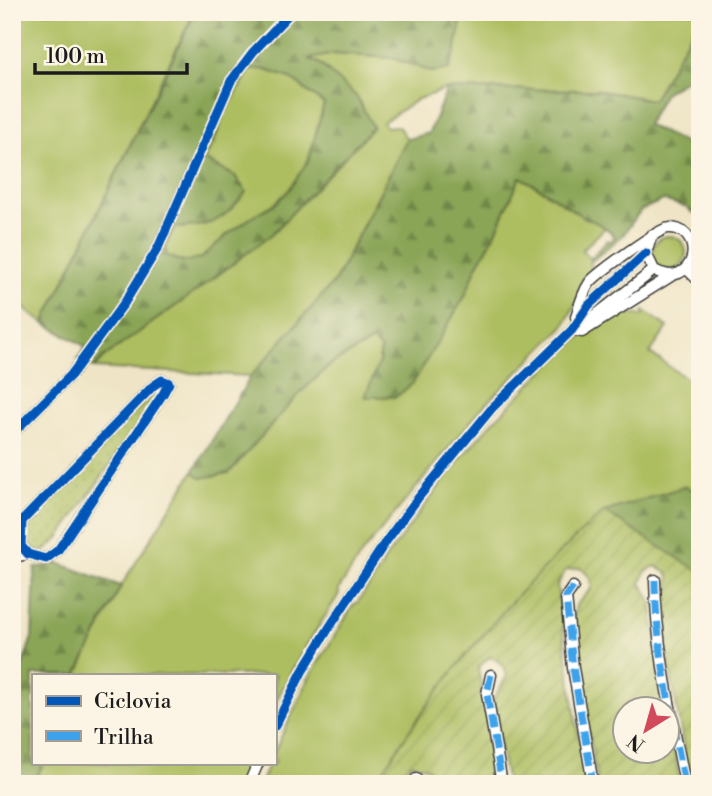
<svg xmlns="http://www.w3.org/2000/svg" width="712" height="796" font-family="'Libre Bodoni',serif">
  <defs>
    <pattern id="forest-firs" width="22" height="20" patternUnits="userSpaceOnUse" patternTransform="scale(1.75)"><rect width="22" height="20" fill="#8aa557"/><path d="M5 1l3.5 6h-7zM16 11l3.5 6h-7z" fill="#708647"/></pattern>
    <pattern id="park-dots" width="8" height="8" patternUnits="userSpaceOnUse" patternTransform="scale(1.75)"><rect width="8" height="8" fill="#adbe61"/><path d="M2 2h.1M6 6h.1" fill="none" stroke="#94a354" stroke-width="1.8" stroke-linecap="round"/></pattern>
    <pattern id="garden-furrows" width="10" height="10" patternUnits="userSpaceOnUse" patternTransform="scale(1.75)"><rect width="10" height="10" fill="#adbe61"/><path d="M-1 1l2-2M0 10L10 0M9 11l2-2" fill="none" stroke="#94a354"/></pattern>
  </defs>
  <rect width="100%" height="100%" fill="#fcf5e5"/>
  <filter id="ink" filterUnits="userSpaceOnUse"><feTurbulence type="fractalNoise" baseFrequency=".0143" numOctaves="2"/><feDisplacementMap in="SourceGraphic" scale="14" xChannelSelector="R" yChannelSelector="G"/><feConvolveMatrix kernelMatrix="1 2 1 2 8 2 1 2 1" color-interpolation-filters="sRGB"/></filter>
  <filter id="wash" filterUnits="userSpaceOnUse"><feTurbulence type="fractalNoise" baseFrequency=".00686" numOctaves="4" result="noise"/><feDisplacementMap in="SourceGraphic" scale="28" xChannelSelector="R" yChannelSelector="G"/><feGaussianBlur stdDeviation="1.57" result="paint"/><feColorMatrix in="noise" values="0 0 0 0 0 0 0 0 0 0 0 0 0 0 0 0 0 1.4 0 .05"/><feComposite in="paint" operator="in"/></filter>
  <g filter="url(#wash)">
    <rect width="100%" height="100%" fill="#efe5c6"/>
    <!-- grass -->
    <path fill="#adbe61" stroke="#646d3e" stroke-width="2" d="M12 12H194L44 323 12 300Z
      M463 12H700V16L653 100 596 90 447 89 418 99 383 122 386 127 398 126 407 139 335 281 251 376 94 368 104 357 198 290 272 234 373 127 308 59 334 54 392 58 432 72 455 52Z
      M263 69 290 78 324 104 309 159 289 190 275 204 259 212 228 234 201 258 183 262 166 255 167 243 175 228 235 176 204 160 215 140 223 115 250 70Z
      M520 177C550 193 576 213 606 227L582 250 592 261 589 264 592 268 597 265 599 268 590 276 564 326 482 408 363 552 339 589V594L300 656 275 703V675H77L121 586 193 472 202 478 332 364 373 341 381 350 379 362 366 397 477 266 495 234Z
      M652 253a17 17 0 1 1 34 0a17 17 0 1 1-34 0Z
      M644 311 668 327 650 353 700 388V495L685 486 559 553 507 607 469 654 424 711 375 784H260L269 763H275V750L309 678 354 604 357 603 383 565V562L458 461 490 425 565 349 582 336 624 312 643 316Z
      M44 763H250L242 784H46L37 775Z"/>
    <!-- forest -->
    <path fill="url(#forest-firs)" stroke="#53603a" stroke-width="2" fill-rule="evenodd" d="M195 12H463L455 52 449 69 432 72 392 58 334 54 310 59 319 63 356 96 373 127 272 234 198 290 104 357 94 368 77 359 86 347 44 323ZM263 69 290 78 324 104 309 159 289 190 275 204 259 212 228 234 201 258 182 262 166 255 167 243 175 228C212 226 223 222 246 192L235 176 204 160 215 140 223 115 250 70Z
      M700 16V71L664 93 647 125 700 150V210L693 213 686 207 663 200 641 210 623 235 592 261 590 259 607 240 609 242 615 237C606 225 595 223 582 216 561 203 542 188 520 177L495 234 477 266 465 296 413 383 396 397H365L379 362 381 350 372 341 331 364 299 394 229 473 202 478 193 472 251 376 335 281 407 139 429 133 447 89 596 90 653 100Z
      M686 486 700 495V572L604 512Z
      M58 563 121 586 77 675H33V763H44L37 775 46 784H12V697L32 637 35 568Z"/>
    <!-- park -->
    <path fill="url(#park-dots)" stroke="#646d3e" stroke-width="2" d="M154 393H156L157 397 59 538 46 550 40 552C26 546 25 535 28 520Z"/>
    <!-- garden -->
    <path fill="url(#garden-furrows)" stroke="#646d3e" stroke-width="2" d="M604 512 700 572V784H690L660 612C662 597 673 588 668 573L655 566 645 572 641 583 651 600 666 708H624V750H666L667 710 680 784H598L576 659 573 619 576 605 591 589C592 578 588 574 580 568L566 570 557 585 577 728 589 784H507L493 710 494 698 507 676C504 667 500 659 489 657L478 668 498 784H428L433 778 428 768 412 763 404 769 403 784H375C435 685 516 588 604 512Z"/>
  </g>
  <g filter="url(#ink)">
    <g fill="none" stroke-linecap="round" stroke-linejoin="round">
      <!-- minor casing -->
      <g stroke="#3c3a36" stroke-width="13">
        <path id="minor" d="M686 268 700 282
          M576 317C579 306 583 292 590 282 598 273 659 228 669 228 694 227 702 262 679 273 670 277 662 274 654 270L646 253 652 235
          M587 322 654 270
          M572 330 582 332 671 276
          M162 380 169 383 163 394 58 550 46 559 28 554 21 546 22 521 153 386Z
          M12 434 71 375 125 302 158 248 231 81 253 52 291 12
          M12 557 28 554
          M655 580C656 648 672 717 685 784
          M573 587 566 597 573 668 593 784
          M491 675 487 694 502 784
          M275 726 302 672 329 628 387 540 418 498 493 407 572 330 589 305 646 253
          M249 784 258 763
          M414 784 416 779"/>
      </g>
      <!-- minor -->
      <use href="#minor" stroke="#fff" stroke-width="10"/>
      <!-- quiet -->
      <path stroke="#3da2ea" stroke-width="7" stroke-dasharray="14 7" stroke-linecap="butt" d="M655 580C656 648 672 717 685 784
        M573 587 566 597 573 668 593 784
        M491 675 487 694 502 784
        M414 784 416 779"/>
      <!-- cycleway casing -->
      <g stroke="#fcf5e5" stroke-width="13">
        <path id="cycleway" d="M162 380 169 383 163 394 58 550 46 559 28 554 21 546 22 521 153 386Z
          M12 434 71 375 125 302 158 248 231 81 253 52 291 12
          M275 726 302 672 329 628 387 540 418 498 493 407 572 330 589 305 646 253"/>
      </g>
      <!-- cycleway -->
      <use href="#cycleway" stroke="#0057b8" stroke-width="9"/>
    </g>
  </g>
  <!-- margin -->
  <rect width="712" height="796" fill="none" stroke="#fcf5e5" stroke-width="42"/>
  <!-- legend -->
  <rect x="32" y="674" width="245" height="91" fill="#fcf5e5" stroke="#a29e95" stroke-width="2"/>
  <rect x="46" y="696" width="35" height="10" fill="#0057b8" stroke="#a29e95" stroke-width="2"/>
  <text x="94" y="708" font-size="21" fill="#1c1c1c">Ciclovia</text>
  <rect x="46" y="731" width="35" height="10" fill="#3da2ea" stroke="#a29e95" stroke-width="2"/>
  <text x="94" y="744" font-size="21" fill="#1c1c1c">Trilha</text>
  <!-- north arrow -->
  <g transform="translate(646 730) rotate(217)"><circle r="33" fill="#fcf5e5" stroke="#a29e95" stroke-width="2"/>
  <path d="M0-5L12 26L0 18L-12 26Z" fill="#d1495b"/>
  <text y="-10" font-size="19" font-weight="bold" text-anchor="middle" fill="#1c1c1c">N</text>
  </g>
  <!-- scale -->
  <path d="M35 63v10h152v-10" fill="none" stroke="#1c1c1c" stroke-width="3.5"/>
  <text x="46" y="63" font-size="21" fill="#1c1c1c" stroke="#fcf5e5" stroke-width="5" paint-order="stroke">100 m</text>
</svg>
